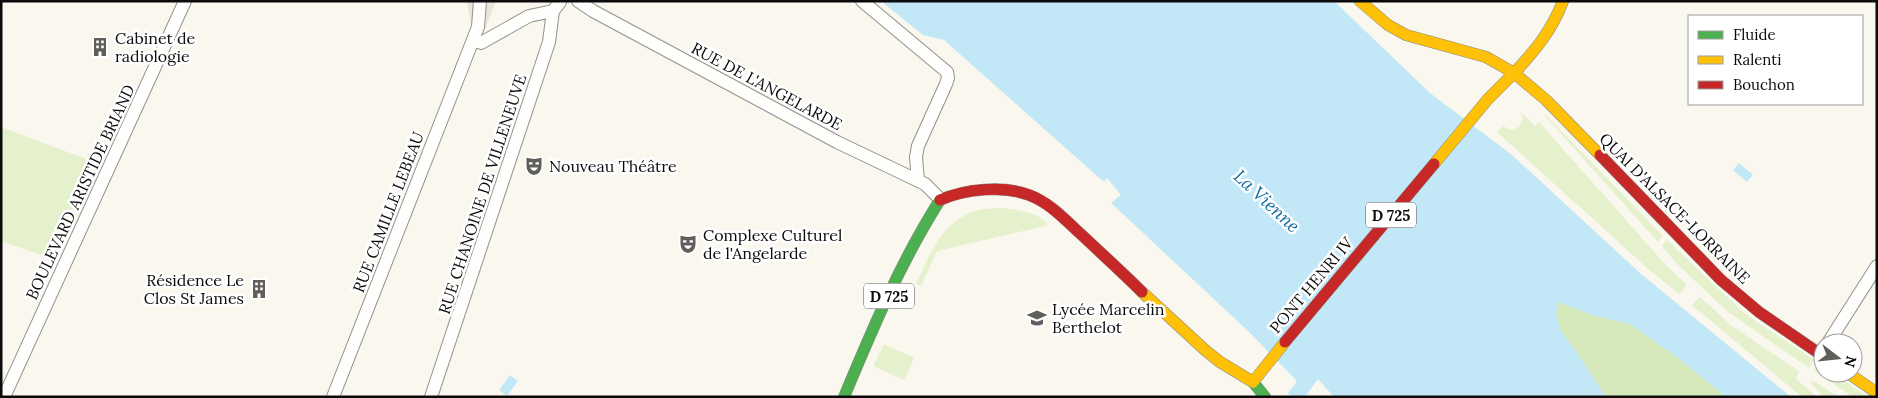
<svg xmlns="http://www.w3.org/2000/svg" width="1878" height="398" font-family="Lora,serif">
  <rect width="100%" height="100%" fill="#faf7ee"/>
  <!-- green -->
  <path fill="#e5f1cc" d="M1521 112 1535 126 1539 122 1665 264 1687 285 1679 294 1647 268 1497 132 1503 126 1511 130 1519 127 1523 119Z
    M1546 115 1663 236 1658 242 1545 116Z
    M1 127 94 162 50 258 1 241Z
    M1003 208C1017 210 1037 212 1047 223L1045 226 937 251 921 286 916 284C936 241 948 207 1003 208Z
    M1667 240 1744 313 1814 360 1809 368 1728 312 1677 264 1662 246Z
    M1700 297 1732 326 1799 371 1796 379 1817 397H1802L1692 305Z
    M884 344 914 358 904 380 873 366Z
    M1819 364 1823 366V373H1833L1868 397H1853L1814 371Z
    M1812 381H1814L1838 397H1824L1811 384Z"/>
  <!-- forest -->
  <path fill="#d5e9ba" d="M1558 302 1595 316 1630 324 1682 361 1726 397H1606L1574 348 1560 330 1556 315Z"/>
  <!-- plaza -->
  <path fill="#eae5d9" d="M467 1H496L485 29 471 26Z"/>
  <!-- water -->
  <path fill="#c2e8f7" d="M881 1H1334L1430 93 1512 155 1640 273 1791 397H1726L1682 361 1630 324 1595 316 1558 302 1556 315 1560 330 1574 348 1606 397H1334L1318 379 1305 397H1292L1288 393 1297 381 1248 331 1111 203 1121 195 1107 178 1104 182 944 40 923 35Z
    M1739 163 1753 175 1747 182 1733 170Z
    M510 375 518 381 507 396 499 390Z"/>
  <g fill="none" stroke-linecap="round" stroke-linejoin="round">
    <!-- street casing -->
    <g stroke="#93918d" stroke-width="14">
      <path id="street" d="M578 1 593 11 837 142 925 184 940 199
        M862 1 947 72 948 78 946 84 918 146 916 157 918 181
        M473 40 481 43 529 16 553 11
        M1828 343 1877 266
        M4 397 185 1
        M333 397 478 27 480 1
        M431 397 549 42 553 11 560 2"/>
    </g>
    <!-- fast casing -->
    <g stroke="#898884" stroke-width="12">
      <path id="fast" d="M1253 382 1265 397
        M844 397C872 330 901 261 940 200"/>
    </g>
    <!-- slow casing -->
    <g stroke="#898884" stroke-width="12">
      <path id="slow" d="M1360 1 1388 25 1406 35 1486 57 1514 73C1535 51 1552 30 1563 1
        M1434 164 1488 99 1514 73 1546 100 1600 155
        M1142 292 1205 350 1220 362 1253 382 1285 342
        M1848 373 1877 393"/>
    </g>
    <!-- jam casing -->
    <g stroke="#898884" stroke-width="12">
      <path id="jam" d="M1600 155 1721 280 1759 312 1823 356
        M940 200C965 189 1003 185 1029 195 1051 203 1067 222 1084 237 1103 255 1123 273 1142 292
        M1285 342 1434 164"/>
    </g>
    <!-- street -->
    <use href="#street" stroke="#fefefc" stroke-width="12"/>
    <!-- fast -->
    <use href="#fast" stroke="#4caf50" stroke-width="11"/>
    <!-- slow -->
    <use href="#slow" stroke="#ffc107" stroke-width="11"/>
    <!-- jam -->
    <use href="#jam" stroke="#c62828" stroke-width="11"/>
  </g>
  <!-- icons -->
  <defs>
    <g id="building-bare" transform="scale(1.5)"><path d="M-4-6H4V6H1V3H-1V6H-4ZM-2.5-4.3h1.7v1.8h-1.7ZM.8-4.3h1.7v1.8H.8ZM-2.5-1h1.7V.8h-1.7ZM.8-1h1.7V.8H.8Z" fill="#5f5e5a" stroke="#fff" stroke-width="2.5" paint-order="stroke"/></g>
    <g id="theatre-bare" transform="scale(1.5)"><path d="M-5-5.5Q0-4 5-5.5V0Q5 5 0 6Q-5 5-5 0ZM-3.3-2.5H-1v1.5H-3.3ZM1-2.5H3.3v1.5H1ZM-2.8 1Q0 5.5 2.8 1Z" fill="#5f5e5a" stroke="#fff" stroke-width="2.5" paint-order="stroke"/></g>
    <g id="school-bare" transform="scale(1.5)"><path d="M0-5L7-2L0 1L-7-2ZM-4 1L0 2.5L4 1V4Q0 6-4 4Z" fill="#5f5e5a" stroke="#fff" stroke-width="2.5" paint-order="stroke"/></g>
  </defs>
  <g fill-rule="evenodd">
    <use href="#building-bare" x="100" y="47"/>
    <use href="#theatre-bare" x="534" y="166"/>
    <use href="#theatre-bare" x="688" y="244"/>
    <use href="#building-bare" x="259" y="289"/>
    <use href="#school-bare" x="1037" y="318"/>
  </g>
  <g text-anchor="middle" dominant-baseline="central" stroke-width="5" stroke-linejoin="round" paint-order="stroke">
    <!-- shield labels -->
    <g fill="#fff" stroke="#545454" stroke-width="1">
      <rect x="1366" y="202.5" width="50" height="25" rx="4"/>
      <rect x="864" y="283.5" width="50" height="25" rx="4"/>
    </g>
    <g font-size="15" font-weight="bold" fill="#0b0b0b">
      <text x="1391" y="215">D 725</text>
      <text x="889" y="296">D 725</text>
    </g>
    <!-- poi labels -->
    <g font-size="16" fill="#0b0b0b" stroke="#fff" text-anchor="start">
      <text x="115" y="38">Cabinet de<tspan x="115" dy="18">radiologie</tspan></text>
      <text x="549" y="166">Nouveau Théâtre</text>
      <text x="703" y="235">Complexe Culturel<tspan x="703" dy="18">de l'Angelarde</tspan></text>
      <text x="244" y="280" text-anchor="end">Résidence Le<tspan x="244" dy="18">Clos St James</tspan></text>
      <text x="1052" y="309">Lycée Marcelin<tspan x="1052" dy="18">Berthelot</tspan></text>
    </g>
    <!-- street labels -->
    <g font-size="16" fill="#0b0b0b" stroke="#fff">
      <text transform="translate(767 86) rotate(28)">RUE DE L'ANGELARDE</text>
      <text transform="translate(80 192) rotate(-65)">BOULEVARD ARISTIDE BRIAND</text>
      <text transform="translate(482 194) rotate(-72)">RUE CHANOINE DE VILLENEUVE</text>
      <text transform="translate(1675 208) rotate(45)">QUAI D'ALSACE-LORRAINE</text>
      <text transform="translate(388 212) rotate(-69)">RUE CAMILLE LEBEAU</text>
      <text transform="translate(1311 285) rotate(-50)">PONT HENRI IV</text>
    </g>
    <!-- water labels -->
    <g font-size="18" font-style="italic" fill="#0d6ca5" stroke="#fff">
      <text transform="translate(1267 201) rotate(43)">La Vienne</text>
    </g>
  </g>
  <!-- border -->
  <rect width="1878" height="398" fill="none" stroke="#0b0b0b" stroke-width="5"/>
  <!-- legend -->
  <rect x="1688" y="15" width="175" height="90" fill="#ffffff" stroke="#9d9d9d"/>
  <rect x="1698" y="31" width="25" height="8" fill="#4caf50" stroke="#9d9d9d"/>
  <text x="1733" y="40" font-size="15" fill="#0b0b0b">Fluide</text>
  <rect x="1698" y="56" width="25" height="8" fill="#ffc107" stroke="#9d9d9d"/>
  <text x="1733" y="65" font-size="15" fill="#0b0b0b">Ralenti</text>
  <rect x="1698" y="81" width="25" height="8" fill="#c62828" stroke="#9d9d9d"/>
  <text x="1733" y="90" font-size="15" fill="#0b0b0b">Bouchon</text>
  <!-- north arrow -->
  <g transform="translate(1838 358) rotate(106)"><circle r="24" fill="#ffffff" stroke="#9d9d9d"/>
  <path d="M0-4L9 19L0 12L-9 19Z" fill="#5f5e5a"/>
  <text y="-8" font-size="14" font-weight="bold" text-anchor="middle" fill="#0b0b0b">N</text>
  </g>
</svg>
